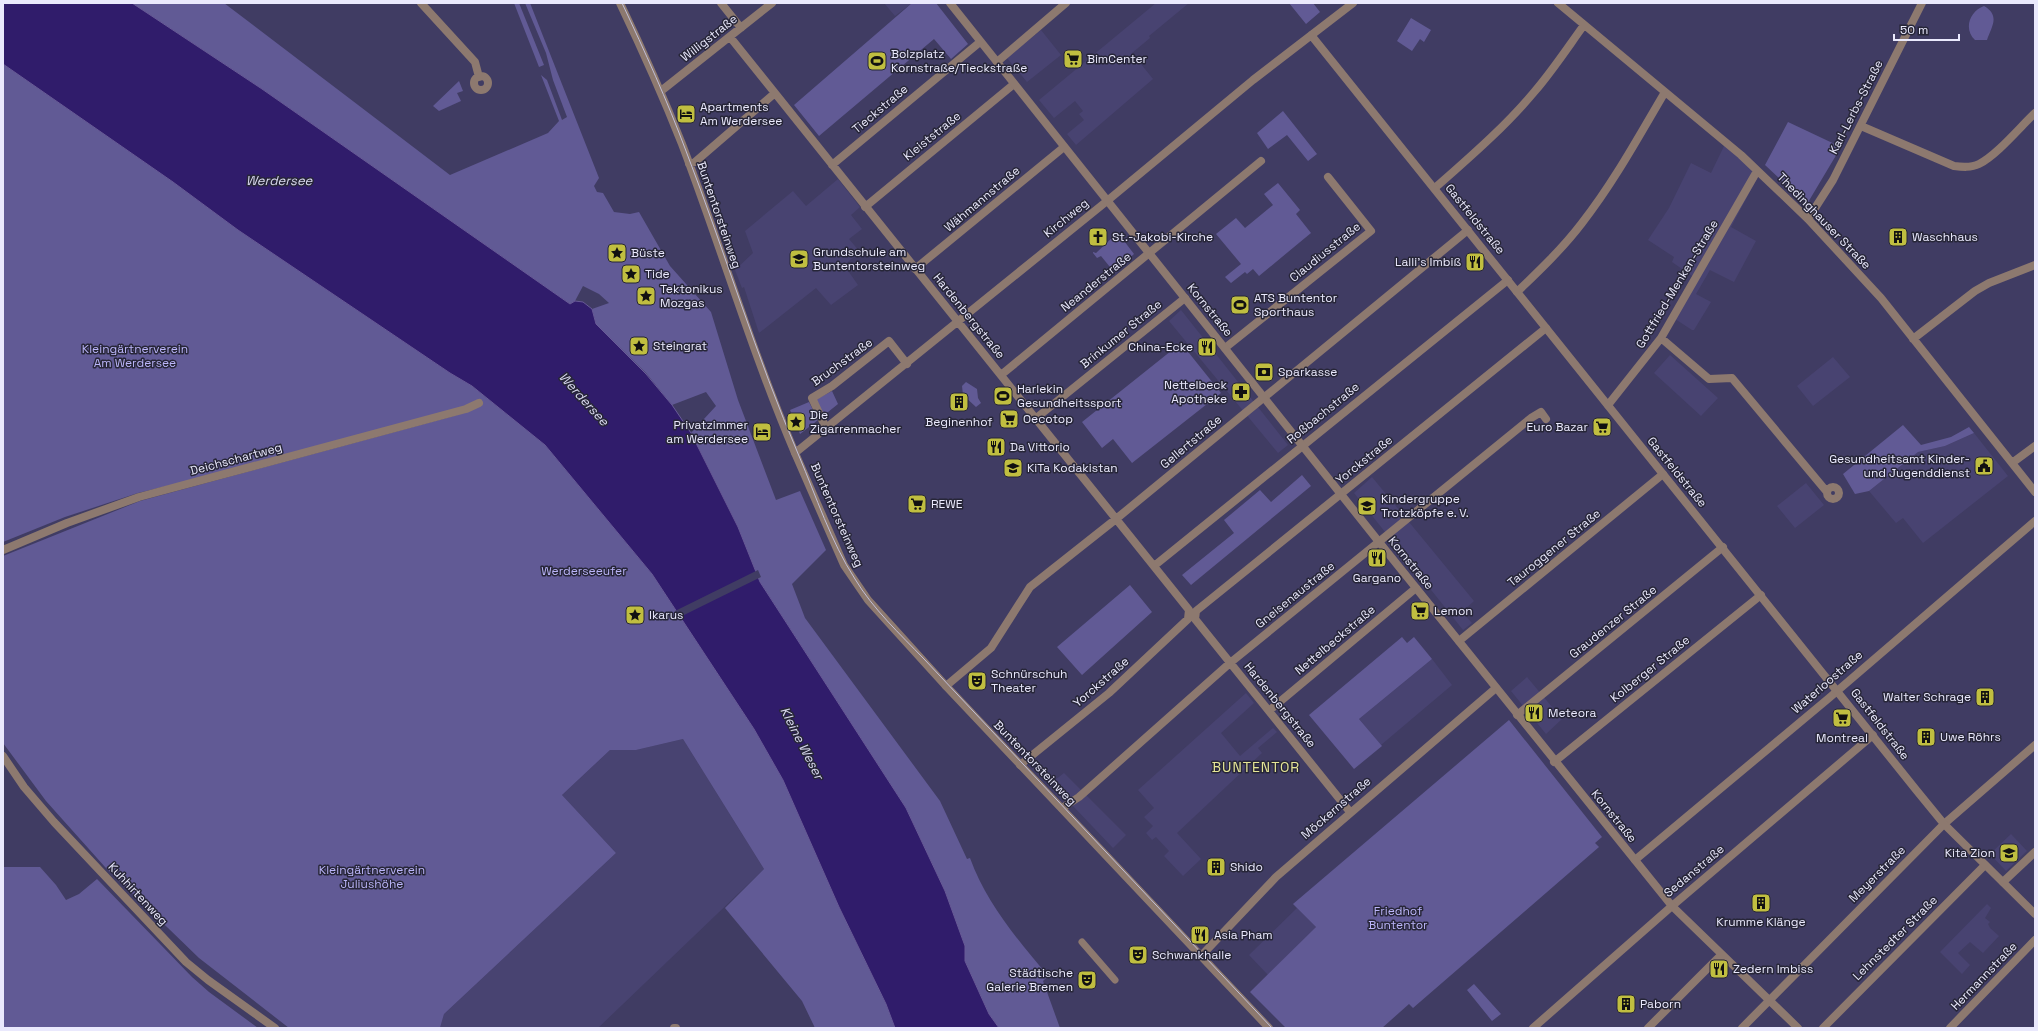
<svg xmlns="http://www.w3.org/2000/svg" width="2038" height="1031" font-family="'Space Grotesk',sans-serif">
  <rect width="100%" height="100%" fill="#403c63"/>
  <!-- built -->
  <path fill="#484371" d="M884 3H912L895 16Z
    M1156 3H1189L1149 36 1150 38 1132 53 1153 79 1076 145 1067 134 1084 120 1079 114 1083 111 1075 101 1054 118 1039 100Z
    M1041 30 1061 55 1027 82 1007 58Z
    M1725 144 1759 175 1731 227 1756 241 1734 282 1710 270 1696 294 1711 302 1694 330H1692L1672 317 1695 278 1672 262 1674 257 1648 240 1669 208 1691 163 1711 173Z
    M838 179 860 207 851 215 862 229 849 239 860 252 844 265 858 285 831 305 816 288 759 333 744 287 742 288 735 270 753 253 745 231 793 191 806 206Z
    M1181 310 1288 445 1278 453 1169 321Z
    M1670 355 1718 398 1701 416 1654 373Z
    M1833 357 1850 377 1813 406 1797 386Z
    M1974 433 2008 476 1923 543 1903 518 1896 523 1869 491 1918 452 1945 446Z
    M1372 477 1474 601 1462 612 1472 623 1463 630 1354 493Z
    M1806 483 1824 505 1795 528 1777 506Z
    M1432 659 1452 685 1381 745 1359 719Z
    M1527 677 1562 719 1546 734 1511 691Z
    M1246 693 1254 703 1221 733 1240 756 1273 728 1277 732 1258 748 1262 753 1177 833 1201 859 1183 876 1164 856 1169 851 1156 837 1152 840 1146 833 1153 826 1144 817 1154 808 1138 790Z
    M683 739 764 869 598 1028H440L444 1014 616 853 562 795 610 750H636Z
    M1064 773 1126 835 1113 848 1051 783Z
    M2011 834 2027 851 2006 871 1990 854Z
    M1987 904 1991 908 1985 918 1990 922 1988 924 1990 928 1999 936 1983 953 1970 942 1958 953 1970 965 1962 974 1940 952Z
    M1297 908 1316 927 1268 975 1249 955Z"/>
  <!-- green -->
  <path fill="#615a95" d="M132 3H224L450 175 548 133 559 121 541 75 547 80 562 120 567 117 553 80 546 53 525 3H530L599 178 594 186 597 192 603 193 614 212 630 214 639 212 670 266 711 312 738 400 776 500 800 491 826 550 792 584 805 618 940 801 967 859 970 858C986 903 1018 940 1048 976L1043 981 1060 1028H999L989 1014 965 961V946L945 891 906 808 760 582 738 527 691 433 716 406 706 392 672 405 646 373 596 324 592 309 609 303 599 294 583 286 575 301 570 304 262 89Z
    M514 3H519L544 65 539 67Z
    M912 3H936L968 44 951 59 934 39 819 136 794 105Z
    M1289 3H1313L1320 12 1306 24Z
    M1984 6C2001 16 1991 27 1987 40H1975C1963 29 1970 11 1984 6Z
    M1411 18 1431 30 1424 42 1420 39 1412 51 1397 41Z
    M3 64 173 182 238 230 450 373 472 386 545 445 652 574 754 729 783 780 839 907 886 1004 895 1028H815L802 1001 725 908 764 869 683 739 636 750H610L562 795 616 853 444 1014 440 1028H289L199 958 105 867 46 801 3 743V556L140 501 461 414 138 493 65 517 3 542Z
    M459 81 463 91 457 93 461 101 439 111 433 106Z
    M1283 111 1317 154 1308 161 1287 135 1268 149 1257 133Z
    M1788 122 1841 147 1807 204 1765 165Z
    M1278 183 1300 210 1296 214 1311 233 1259 276 1253 269 1247 274 1245 272 1231 283 1225 277 1241 264 1216 234 1236 218 1245 228 1273 205 1264 194Z
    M1118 233 1134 254 1114 272 1101 256 1097 258 1093 253V252L1096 253 1114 236 1112 234Z
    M1181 343 1221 393 1132 463 1113 439 1102 448 1082 422Z
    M966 382 977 389 978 398 981 403 976 407 963 395 962 386Z
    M832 391 838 404 823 416 815 400Z
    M809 402 818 420 800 434 790 410Z
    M1903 425 1921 445 1951 437 1969 427 1974 433 1945 446 1918 452 1869 491 1855 494 1843 474Z
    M1302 475 1311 486 1191 585 1182 575 1234 533 1224 520 1260 490 1271 502Z
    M1130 585 1152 612 1082 675 1057 647Z
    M1402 637 1407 643 1414 637 1432 659 1359 719 1382 746 1354 769 1309 715Z
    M1509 720 1602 837 1595 843 1599 847 1413 1008 1409 1004 1382 1028H1286L1250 992 1316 927 1293 904Z
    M3 867H40L56 885 66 900 79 894 97 879 192 977 209 992 258 1028H3Z
    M1474 984 1501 1014 1492 1021 1467 990Z"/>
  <!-- water -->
  <path fill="#301c6b" stroke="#685a97" d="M3 3H132L262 89 570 304 575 301 583 302 592 309 596 324 646 374 672 405 691 433 738 527 760 582 906 808 945 891 965 946V961L989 1014 999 1028H895L886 1004 839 907 783 780 754 729 652 574 545 445 472 386 450 373 238 230 173 182 3 64Z"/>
  <!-- pier -->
  <path fill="#403c63" d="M758 570 761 577 680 617 675 611Z"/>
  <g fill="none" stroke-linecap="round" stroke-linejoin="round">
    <!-- pedestrian -->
    <path stroke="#8d796f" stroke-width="7" d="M1082 942 1115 980"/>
    <!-- minor -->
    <path stroke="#8d796f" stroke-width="8" d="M421 3 475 62 479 77
      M620 3C642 49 663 96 682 144 721 247 752 352 795 453L1107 201
      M721 3 741 28
      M1558 3 1741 155 1808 219 1881 298 2035 492
      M730 37 1189 610 1188 619 1109 693 1020 765
      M997 62 1066 3
      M474 83a7 7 0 1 1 14 0a7 7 0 1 1-14 0Z
      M661 91 772 3
      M1861 126 1954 166C1962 167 1971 168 1979 164 1997 155 2020 127 2035 113
      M689 164 695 162 775 93
      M832 165 980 42
      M1435 188C1470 157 1505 127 1535 91 1553 70 1568 47 1584 25
      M865 207 1014 84
      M1808 219 1833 180 1922 3
      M915 269 1064 147
      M1517 292C1540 270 1563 248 1582 223 1614 182 1639 136 1665 92
      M1661 338 1709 379 1732 378 1827 492
      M1913 339 1975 291 1989 283 2035 265
      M1225 348 1371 231 1328 177
      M1001 375 1261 161
      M1608 405 1661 338 1757 171
      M1035 419 1185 298
      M826 428 812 398 832 386 889 341 907 364
      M2012 463 2035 446
      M1827 493a6 6 0 1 1 12 0a6 6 0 1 1-12 0Z
      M3 550 67 523 139 497 466 409 479 403
      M1154 566 1508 280
      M1459 641 1663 474
      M946 686 991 648 1030 587 1116 519 1468 230
      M1270 710 1416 588
      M1517 715 1723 547
      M3 756 24 787 54 822 186 962 208 980 275 1028
      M1554 762 1761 595
      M1062 808 1079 797 1230 663 1531 418 1541 412 1546 419
      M1350 812 1195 619 1196 611 1546 328
      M1944 824 2035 745
      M1635 860 1829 698 2035 521
      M2003 882 2035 852
      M1201 956 1276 877 1496 688
      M674 1028H676
      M1533 1028 1672 906 1873 735
      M1648 1028 1721 955
      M1823 1028 1985 865
      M1950 1028 2035 940"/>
    <!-- tertiary -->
    <path stroke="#8d796f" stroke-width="8" d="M950 3 1379 542 1672 906 1798 1028
      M1311 35 1917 791 1944 824 2035 914
      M1107 201 1253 80 1353 3
      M795 453 844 565 868 600 946 686 1269 1028
      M1742 1028 1944 824"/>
    <!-- tram -->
    <path stroke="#c1bfd8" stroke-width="1" d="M622 3C645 52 667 100 686 151 725 252 756 356 799 456 816 496 831 542 855 579 873 609 900 634 924 659L1272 1028"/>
  </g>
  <!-- icons -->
  <defs>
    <g id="supermarket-square" transform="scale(1)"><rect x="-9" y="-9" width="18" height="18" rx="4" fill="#c0be40" stroke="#272638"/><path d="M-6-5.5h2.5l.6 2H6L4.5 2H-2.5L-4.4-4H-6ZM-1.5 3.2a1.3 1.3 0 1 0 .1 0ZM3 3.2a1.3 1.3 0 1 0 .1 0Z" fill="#111"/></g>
    <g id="stadium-square" transform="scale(1)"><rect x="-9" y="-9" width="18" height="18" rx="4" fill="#c0be40" stroke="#272638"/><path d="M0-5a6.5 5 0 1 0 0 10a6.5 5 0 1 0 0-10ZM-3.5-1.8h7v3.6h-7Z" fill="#111"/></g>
    <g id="hotel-square" transform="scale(1)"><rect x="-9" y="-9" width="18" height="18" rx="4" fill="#c0be40" stroke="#272638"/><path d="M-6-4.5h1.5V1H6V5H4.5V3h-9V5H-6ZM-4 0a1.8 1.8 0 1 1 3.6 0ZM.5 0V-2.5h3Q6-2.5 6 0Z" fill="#111"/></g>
    <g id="church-square" transform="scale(1)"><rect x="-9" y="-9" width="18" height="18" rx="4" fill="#c0be40" stroke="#272638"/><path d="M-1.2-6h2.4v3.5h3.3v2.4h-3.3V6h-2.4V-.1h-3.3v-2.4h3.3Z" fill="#111"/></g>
    <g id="building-square" transform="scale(1)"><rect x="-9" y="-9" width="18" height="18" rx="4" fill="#c0be40" stroke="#272638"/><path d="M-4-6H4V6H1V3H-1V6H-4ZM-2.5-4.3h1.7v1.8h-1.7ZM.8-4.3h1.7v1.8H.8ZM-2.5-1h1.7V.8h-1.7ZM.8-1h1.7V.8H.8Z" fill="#111"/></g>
    <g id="sight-square" transform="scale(1)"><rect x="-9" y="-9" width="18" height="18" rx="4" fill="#c0be40" stroke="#272638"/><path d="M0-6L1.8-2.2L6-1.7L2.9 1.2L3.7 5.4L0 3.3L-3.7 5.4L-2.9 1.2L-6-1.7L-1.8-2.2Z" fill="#111"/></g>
    <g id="school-square" transform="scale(1)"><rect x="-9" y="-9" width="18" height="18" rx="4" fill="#c0be40" stroke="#272638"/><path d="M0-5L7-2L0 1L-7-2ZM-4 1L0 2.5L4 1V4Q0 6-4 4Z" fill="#111"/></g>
    <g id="restaurant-square" transform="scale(1)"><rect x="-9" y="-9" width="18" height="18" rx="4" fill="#c0be40" stroke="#272638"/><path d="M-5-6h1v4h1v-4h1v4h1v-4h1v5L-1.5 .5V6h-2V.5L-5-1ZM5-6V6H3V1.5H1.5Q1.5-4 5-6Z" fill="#111"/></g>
    <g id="bank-square" transform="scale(1)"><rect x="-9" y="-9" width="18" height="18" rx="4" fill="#c0be40" stroke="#272638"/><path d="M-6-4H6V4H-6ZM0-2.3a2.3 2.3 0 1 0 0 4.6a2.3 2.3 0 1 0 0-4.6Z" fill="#111"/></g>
    <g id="pharmacy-square" transform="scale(1)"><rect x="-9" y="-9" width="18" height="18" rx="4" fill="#c0be40" stroke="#272638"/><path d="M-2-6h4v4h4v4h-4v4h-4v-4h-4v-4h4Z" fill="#111"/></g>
    <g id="civic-square" transform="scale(1)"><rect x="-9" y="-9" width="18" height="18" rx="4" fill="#c0be40" stroke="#272638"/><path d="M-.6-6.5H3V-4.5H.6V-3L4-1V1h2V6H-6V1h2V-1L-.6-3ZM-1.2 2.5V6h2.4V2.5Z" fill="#111"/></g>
    <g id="theatre-square" transform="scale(1)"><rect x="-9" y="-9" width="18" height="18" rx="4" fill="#c0be40" stroke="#272638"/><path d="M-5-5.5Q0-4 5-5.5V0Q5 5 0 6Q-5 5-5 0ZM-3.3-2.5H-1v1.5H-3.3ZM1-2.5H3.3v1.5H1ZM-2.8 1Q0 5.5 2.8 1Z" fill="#111"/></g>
  </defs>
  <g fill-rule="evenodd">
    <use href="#supermarket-square" x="1073" y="59"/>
    <use href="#stadium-square" x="877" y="61"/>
    <use href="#hotel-square" x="686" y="114"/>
    <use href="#church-square" x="1098" y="237"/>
    <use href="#building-square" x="1898" y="237"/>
    <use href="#sight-square" x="617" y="253"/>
    <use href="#school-square" x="799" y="259"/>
    <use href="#restaurant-square" x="1475" y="262"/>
    <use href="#sight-square" x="631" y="274"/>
    <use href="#sight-square" x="646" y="296"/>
    <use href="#stadium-square" x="1240" y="305"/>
    <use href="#sight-square" x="639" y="346"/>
    <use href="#restaurant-square" x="1207" y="347"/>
    <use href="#bank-square" x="1264" y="372"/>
    <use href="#pharmacy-square" x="1241" y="392"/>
    <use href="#stadium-square" x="1003" y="396"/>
    <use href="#building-square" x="959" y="402"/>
    <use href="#supermarket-square" x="1009" y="419"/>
    <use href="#sight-square" x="796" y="422"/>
    <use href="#supermarket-square" x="1602" y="427"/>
    <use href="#hotel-square" x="762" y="432"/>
    <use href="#restaurant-square" x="996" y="447"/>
    <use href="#civic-square" x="1984" y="466"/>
    <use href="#school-square" x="1013" y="468"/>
    <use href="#supermarket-square" x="917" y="504"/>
    <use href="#school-square" x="1367" y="506"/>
    <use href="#restaurant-square" x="1377" y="558"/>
    <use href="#supermarket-square" x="1420" y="611"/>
    <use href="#sight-square" x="635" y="615"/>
    <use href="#theatre-square" x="977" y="681"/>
    <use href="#building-square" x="1985" y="697"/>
    <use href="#restaurant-square" x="1534" y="713"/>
    <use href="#supermarket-square" x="1842" y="718"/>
    <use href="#building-square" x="1926" y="737"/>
    <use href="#school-square" x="2009" y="853"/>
    <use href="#building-square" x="1216" y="867"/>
    <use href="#building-square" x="1761" y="903"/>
    <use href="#restaurant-square" x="1200" y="935"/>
    <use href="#theatre-square" x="1138" y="955"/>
    <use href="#restaurant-square" x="1719" y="969"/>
    <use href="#theatre-square" x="1087" y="980"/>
    <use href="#building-square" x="1626" y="1004"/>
  </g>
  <g text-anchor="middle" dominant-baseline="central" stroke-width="3" stroke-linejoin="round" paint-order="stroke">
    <!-- street labels -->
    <g font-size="12" fill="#eae9fd" stroke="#272638">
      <text transform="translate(709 38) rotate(-38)">Willigstraße</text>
      <text transform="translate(1856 107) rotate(-63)">Karl-Lerbs-Straße</text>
      <text transform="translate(880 109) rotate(-40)">Tieckstraße</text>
      <text transform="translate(932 136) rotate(-39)">Kleiststraße</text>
      <text transform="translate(982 199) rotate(-40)">Wähmannstraße</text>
      <text transform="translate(719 215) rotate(71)">Buntentorsteinweg</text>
      <text transform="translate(1066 218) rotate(-39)">Kirchweg</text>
      <text transform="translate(1475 219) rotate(51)">Gastfeldstraße</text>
      <text transform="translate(1824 221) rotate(46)">Thedinghauser Straße</text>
      <text transform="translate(1325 252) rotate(-39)">Claudiusstraße</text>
      <text transform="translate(1096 282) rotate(-39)">Neanderstraße</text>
      <text transform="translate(1677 284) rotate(-59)">Gottfried-Menken-Straße</text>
      <text transform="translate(1210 310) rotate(51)">Kornstraße</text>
      <text transform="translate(969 316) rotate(51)">Hardenbergstraße</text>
      <text transform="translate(1121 334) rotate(-39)">Brinkumer Straße</text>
      <text transform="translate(842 362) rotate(-36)">Bruchstraße</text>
      <text transform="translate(1323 413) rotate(-39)">Roßbachstraße</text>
      <text transform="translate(1191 442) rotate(-40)">Gellertstraße</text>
      <text transform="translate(236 459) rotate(-15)">Deichschartweg</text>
      <text transform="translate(1364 460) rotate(-39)">Yorckstraße</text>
      <text transform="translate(1677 472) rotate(51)">Gastfeldstraße</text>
      <text transform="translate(837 515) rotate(66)">Buntentorsteinweg</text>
      <text transform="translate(1554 548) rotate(-39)">Tauroggener Straße</text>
      <text transform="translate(1411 563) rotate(51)">Kornstraße</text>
      <text transform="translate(1295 595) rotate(-39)">Gneisenaustraße</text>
      <text transform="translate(1613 622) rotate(-39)">Graudenzer Straße</text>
      <text transform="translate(1335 640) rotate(-40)">Nettelbeckstraße</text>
      <text transform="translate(1650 669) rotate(-39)">Kolberger Straße</text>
      <text transform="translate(1101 682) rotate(-41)">Yorckstraße</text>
      <text transform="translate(1827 682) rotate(-41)">Waterloostraße</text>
      <text transform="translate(1280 705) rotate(51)">Hardenbergstraße</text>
      <text transform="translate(1880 724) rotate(52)">Gastfeldstraße</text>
      <text transform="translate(1035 763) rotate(46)">Buntentorsteinweg</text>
      <text transform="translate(1336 808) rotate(-41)">Möckernstraße</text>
      <text transform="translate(1614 816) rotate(51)">Kornstraße</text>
      <text transform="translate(1694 871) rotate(-40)">Sedanstraße</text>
      <text transform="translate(1877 874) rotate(-45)">Meyerstraße</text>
      <text transform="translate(138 894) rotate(47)">Kuhhirtenweg</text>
      <text transform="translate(1895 938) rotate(-45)">Lehnstedter Straße</text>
      <text transform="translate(1984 976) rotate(-46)">Hermannstraße</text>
    </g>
    <!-- poi labels -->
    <g font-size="12" fill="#eae9fd" stroke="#272638" text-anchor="start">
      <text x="891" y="54">Bolzplatz<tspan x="891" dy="14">Kornstraße/Tieckstraße</tspan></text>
      <text x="1087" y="59">BimCenter</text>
      <text x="700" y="107">Apartments<tspan x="700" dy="14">Am Werdersee</tspan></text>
      <text x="1112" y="237">St.-Jakobi-Kirche</text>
      <text x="1912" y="237">Waschhaus</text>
      <text x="813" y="252">Grundschule am<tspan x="813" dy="14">Buntentorsteinweg</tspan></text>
      <text x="631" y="253">Büste</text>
      <text x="1461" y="262" text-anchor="end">Lalli's Imbiß</text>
      <text x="645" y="274">Tide</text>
      <text x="660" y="289">Tektonikus<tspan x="660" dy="14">Mozgas</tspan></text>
      <text x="1254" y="298">ATS Buntentor<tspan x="1254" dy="14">Sporthaus</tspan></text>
      <text x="653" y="346">Steingrat</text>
      <text x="1193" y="347" text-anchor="end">China-Ecke</text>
      <text x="1278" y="372">Sparkasse</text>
      <text x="1227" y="385" text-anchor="end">Nettelbeck<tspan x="1227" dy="14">Apotheke</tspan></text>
      <text x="1017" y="389">Harlekin<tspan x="1017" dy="14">Gesundheitssport</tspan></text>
      <text x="810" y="415">Die<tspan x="810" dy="14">Zigarrenmacher</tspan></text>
      <text x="1023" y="419">Oecotop</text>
      <text x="959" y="422" text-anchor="middle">Beginenhof</text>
      <text x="748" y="425" text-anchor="end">Privatzimmer<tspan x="748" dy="14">am Werdersee</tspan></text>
      <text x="1588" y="427" text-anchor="end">Euro Bazar</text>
      <text x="1010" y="447">Da Vittorio</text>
      <text x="1970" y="459" text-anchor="end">Gesundheitsamt Kinder-<tspan x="1970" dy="14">und Jugenddienst</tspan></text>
      <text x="1027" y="468">KiTa Kodakistan</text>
      <text x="1381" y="499">Kindergruppe<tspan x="1381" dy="14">Trotzköpfe e. V.</tspan></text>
      <text x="931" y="504">REWE</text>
      <text x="1377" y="578" text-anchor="middle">Gargano</text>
      <text x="1434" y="611">Lemon</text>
      <text x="649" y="615">Ikarus</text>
      <text x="991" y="674">Schnürschuh<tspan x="991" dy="14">Theater</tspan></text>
      <text x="1971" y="697" text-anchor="end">Walter Schrage</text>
      <text x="1548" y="713">Meteora</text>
      <text x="1940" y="737">Uwe Röhrs</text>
      <text x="1842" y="738" text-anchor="middle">Montreal</text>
      <text x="1995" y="853" text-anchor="end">Kita Zion</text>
      <text x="1230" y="867">Shido</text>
      <text x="1761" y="922" text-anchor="middle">Krumme Klänge</text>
      <text x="1214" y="935">Asia Pham</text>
      <text x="1152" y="955">Schwankhalle</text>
      <text x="1733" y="969">Zedern Imbiss</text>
      <text x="1073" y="973" text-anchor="end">Städtische<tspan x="1073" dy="14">Galerie Bremen</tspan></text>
      <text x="1640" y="1004">Paborn</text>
    </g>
    <!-- park labels -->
    <g font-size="12" fill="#bbb5f9" stroke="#272638">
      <text x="135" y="349">Kleingärtnerverein<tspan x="135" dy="14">Am Werdersee</tspan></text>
      <text x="584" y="571">Werderseeufer</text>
      <text x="372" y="870">Kleingärtnerverein<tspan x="372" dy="14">Juliushöhe</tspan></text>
      <text x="1398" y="911">Friedhof<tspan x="1398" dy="14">Buntentor</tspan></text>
    </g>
    <!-- water labels -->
    <g font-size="13" font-style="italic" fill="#d9d8ef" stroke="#272638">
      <text x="279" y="180">Werdersee</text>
      <text transform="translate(584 399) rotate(48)">Werdersee</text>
      <text transform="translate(802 743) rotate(63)">Kleine Weser</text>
    </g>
    <!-- quarter labels -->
    <g font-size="14" letter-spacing="1" fill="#e6e697" stroke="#272638">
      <text x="1256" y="767">BUNTENTOR</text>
    </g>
  </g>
  <!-- border -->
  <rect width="2038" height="1031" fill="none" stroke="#eae9fd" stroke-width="8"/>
  <!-- scale -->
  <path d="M1894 34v6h65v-6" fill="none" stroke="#eae9fd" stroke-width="2"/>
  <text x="1900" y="34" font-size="12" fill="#eae9fd" stroke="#272638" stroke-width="3" paint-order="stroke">50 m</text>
</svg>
